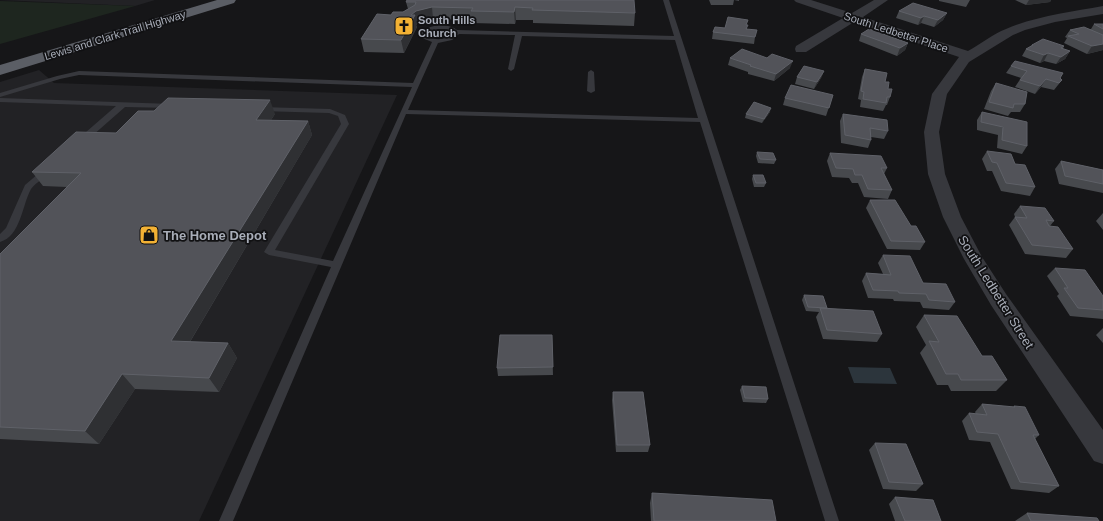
<svg xmlns="http://www.w3.org/2000/svg" width="1103" height="521" font-family="Helvetica,sans-serif">
  <rect width="100%" height="100%" fill="#161618"/>
  <!-- built -->
  <path fill="#222225" d="M0 0H155L135 6Z
    M39 70 54 83 397 95 199 521H0V82Z"/>
  <!-- green -->
  <path fill="#1e261f" d="M0 1 135 6 0 44Z"/>
  <!-- water -->
  <path fill="#2c353c" d="M848 367 890 368 897 384 854 383Z"/>
  <g fill="none" stroke-linecap="round" stroke-linejoin="round">
    <!-- service -->
    <path fill="#37383d" fill-rule="evenodd" d="M663 0H669L839 521H825L700 122 406 114 233 521H219L331 267 269 255 264 252 341 124 338 116 329 113 260 111 256 109 260 107 330 109 345 115 349 124 275 250 333 261 412 87 79 75 60 79 0 97V93L57 76 79 71 413 83 432 42 422 38 421 32C430 25 447 22 457 30L674 36ZM438 29H446L451 31 453 34C445 40 436 41 427 36V33ZM459 34 515 35 508 69 511 71 514 69 522 36 675 40 698 118 408 110 438 43 452 40Z
      M591 70 594 72 595 91 591 93 587 91 588 72Z
      M0 98 172 104 176 106 172 108 125 107 84 143H81L77 141 78 139 116 106 0 102Z
      M48 167 52 170C47 177 36 182 31 189 22 205 21 236 0 242V234L6 228 25 185 45 168Z"/>
    <!-- minor -->
    <path fill="#37383d" fill-rule="evenodd" d="M794 0H811L852 13 874 0H888L863 17 968 51C981 44 993 34 1006 29 1036 16 1071 12 1103 6V14L1055 22 1025 30 1013 35 969 62 947 94 939 132 945 174 961 217 982 257 1006 294 1103 430V464L1094 461 991 305 964 259 943 217 928 174 924 132 932 94 959 57 854 22 806 52H796L795 49 796 46 843 18 796 2Z"/>
    <!-- trunk -->
    <path fill="#5b5e65" fill-rule="evenodd" d="M217 0H236L234 3 0 75V65Z"/>
  </g>
  <!-- wall -->
  <path fill="#47494d" d="M407 0 635 13 634 26 533 23V20H516L515 24 472 23V20L433 19 418 23 416 25 417 27 404 53 364 52 361 39 391 15 403 12 408 9 406 2Z
    M709 0H739V1L734 0 733 5H711Z
    M939 0H970L966 7 939 1Z
    M1015 0H1051L1050 2 1026 5Z
    M899 11 947 13 943 20 934 27 921 23 918 25 896 18Z
    M1094 24H1103V50L1087 54 1064 43 1067 38 1065 37 1070 30 1091 29Z
    M746 25 747 29 755 37 754 44 712 39 713 32 725 28Z
    M861 34 908 43 905 50 897 56 859 41Z
    M1032 45 1064 46 1063 49 1070 51 1065 59 1056 64 1044 61 1040 63 1022 56 1026 49 1030 47Z
    M730 58 790 68 774 81 748 74V72L728 65Z
    M1011 66 1063 73 1060 78 1062 80 1054 90 1041 87 1035 94 1015 87 1021 78 1006 73Z
    M865 69 885 82 888 89 890 97 887 105H886L883 111 860 107 861 100 858 99 862 77Z
    M824 71 821 78 814 89 795 84 797 77Z
    M996 83 1025 104 1020 112H1011L1008 116 984 109 991 91Z
    M833 95 826 116 783 105 785 98Z
    M770 112 762 123 745 118 746 114Z
    M982 112 1027 146 1022 154 997 148 998 135 977 130V120Z
    M275 114 271 120 308 121 312 135 190 342 228 343 237 358 219 392 135 389 99 444 0 439V254L67 187 43 186 32 172Z
    M843 114 888 131 884 139 871 137V140L868 148 841 143 840 121Z
    M987 151 1015 164 1035 187 1030 196 1001 191 992 171H987L982 159Z
    M757 152 776 160 774 164 758 163 756 156Z
    M830 153 887 168 884 174 892 190 888 199 864 197 858 183H852L849 178 832 177 827 161Z
    M1061 161 1103 170V193L1059 184 1055 169Z
    M753 175 766 183 764 187H754L752 179Z
    M870 200 911 226 925 242 920 250 887 249 866 208Z
    M1020 206 1054 221 1050 226 1073 249 1066 258 1025 254 1009 225 1015 217 1014 214Z
    M1103 213V230L1096 221Z
    M883 255 923 283 955 302 949 310 923 308 920 302 894 301 893 299 868 298 862 281 866 273 883 274 878 263Z
    M1055 268 1103 296V319L1070 316 1057 296 1059 294 1047 276Z
    M804 295 827 308 826 309 882 334 877 342 823 339 816 317 819 312 806 311 802 300Z
    M924 315 982 356 1007 380 996 391H951L948 385H937L920 353 926 345 916 327Z
    M1103 328V343L1096 335Z
    M552 335 553 375 498 376 497 368Z
    M742 386 768 399 766 403 743 402 740 390Z
    M613 392 650 445 648 452H616L612 400Z
    M982 404 1013 407 1014 406 1039 435 1035 439 1059 486 1049 493 1011 489 990 442 969 440 962 421 969 413 976 414 975 412Z
    M875 443 923 484 916 491 883 489 869 450Z
    M652 493 776 521H651L650 503Z
    M895 497 941 521H895L889 504Z
    M1027 513 1099 521H1015Z"/>
  <!-- shaded-wall -->
  <path fill="#2f3033" d="M1029 0H1051L1050 2 1026 5Z
    M432 7 433 19 418 23 416 25 417 27 404 53 401 40 411 15 416 11Z
    M515 7 516 20 515 24 514 12Z
    M947 13 943 20 934 27 938 20Z
    M924 16 921 23 918 25 921 18Z
    M908 43 905 50 897 56 900 48Z
    M1103 44V50L1087 54 1092 46Z
    M1070 51 1065 59 1056 64 1061 57Z
    M1048 53 1044 61 1040 63 1044 55Z
    M793 61 790 68 774 81 776 74Z
    M824 71 821 78 814 89 817 82Z
    M1046 79 1041 87 1035 94 1040 86Z
    M270 100 275 114 261 134 256 120Z
    M771 108 770 112 762 123 764 119Z
    M308 121 312 135 182 355 171 341Z
    M228 343 237 358 219 392 209 378Z
    M122 374 135 389 99 444 85 431Z"/>
  <!-- building -->
  <path fill="#525359" stroke="#5f6168" d="M407 0H634L635 13 532 10 533 8 515 7 514 12 471 11 473 8 432 7 416 11 411 15H415L401 40 361 39 377 14 391 15 393 12H403L415 5 416 2H406Z
    M913 3 947 13 938 20 924 16 921 18 899 11Z
    M728 17 748 20 746 25H748L746 29 757 30 755 37 713 32 715 27 725 28Z
    M1094 24H1103V29Z
    M1084 27 1103 35V44L1092 46 1068 36 1079 34 1070 30Z
    M869 29 908 43 900 48 861 34Z
    M1043 39 1064 46 1061 48 1070 51 1061 57 1048 53 1044 55 1026 49 1033 45H1032Z
    M742 49 767 58 772 54 793 61 776 74 750 66 751 65 730 58Z
    M1015 61 1063 73 1060 78 1062 80 1059 83 1046 79 1040 86 1020 80 1027 71 1011 66Z
    M804 66 824 71 817 82 797 77Z
    M865 69 887 73 885 82H889L888 89H892L890 97H887L886 103 863 99 864 92 861 91Z
    M996 83 1027 92 1025 104H1014L1013 108 989 102Z
    M791 85 833 95 829 108 785 98Z
    M168 98 270 100 256 120 308 121 171 341 228 343 209 378 122 374 85 431 0 427V254L81 173 32 172 76 132 116 133 138 111H154Z
    M754 102 771 108 764 119 746 114Z
    M982 112 1027 122V146L1002 140 1003 127 981 122Z
    M843 114 887 120 888 131 870 128 871 140 845 135Z
    M987 151 1011 154 1015 164 1025 165 1035 187 1006 183 997 163 992 162Z
    M757 152 773 153 776 160 760 159Z
    M830 153 881 156 887 168H881L892 190 868 189 862 175H855L853 169 836 168Z
    M1061 161 1103 170V184L1065 176Z
    M753 175H763L766 183H756Z
    M870 200H895L911 226H916L925 242 891 241Z
    M1020 206 1045 208 1054 221 1046 220 1049 226 1058 227 1073 249 1032 245 1015 217 1027 218Z
    M883 255 910 256 923 283 946 284 955 302 929 300 926 294 899 293 898 291 873 290 866 273 891 275Z
    M1055 268 1085 270 1103 296V310L1078 308 1064 288H1068Z
    M804 295 823 296 827 308 808 307Z
    M820 308 873 311 882 334 827 330Z
    M924 315 957 316 982 356H992L1007 380H961L958 374H946L929 341 939 342Z
    M500 335H552L553 367 497 368Z
    M742 386 766 387 768 399 745 398Z
    M613 392H643L650 445H617Z
    M982 404 1015 407 1014 406 1025 407 1039 435H1033L1059 486 1020 482 998 434 977 432 969 413 987 415Z
    M875 443 906 444 923 484 889 482Z
    M652 493 772 500 776 521H654Z
    M895 497 933 500 941 521H905Z
    M1027 513 1097 518 1099 521H1031Z"/>
  <!-- icons -->
  <defs>
    <g id="church-square" transform="scale(1)"><rect x="-9" y="-9" width="18" height="18" rx="4" fill="#f2b134" stroke="#111113"/><path d="M-1.2-6h2.4v3.5h3.3v2.4h-3.3V6h-2.4V-.1h-3.3v-2.4h3.3Z" fill="#111"/></g>
    <g id="shop-square" transform="scale(1)"><rect x="-9" y="-9" width="18" height="18" rx="4" fill="#f2b134" stroke="#111113"/><path d="M-5-2.5h2.3a2.7 3.5 0 0 1 5.4 0H5L5.5 6h-11ZM-1.5-2.5h3a1.5 2.3 0 0 0-3 0Z" fill="#111"/></g>
  </defs>
  <g fill-rule="evenodd">
    <use href="#church-square" x="404" y="26"/>
    <use href="#shop-square" x="149" y="235"/>
  </g>
  <g text-anchor="middle" dominant-baseline="central" stroke-width="3.5" stroke-linejoin="round" paint-order="stroke">
    <!-- far-poi labels -->
    <g font-size="11" font-weight="bold" fill="#a8adb8" stroke="#111113" text-anchor="start">
      <text x="418" y="20">South Hills<tspan x="418" dy="13">Church</tspan></text>
    </g>
    <!-- far-street labels -->
    <g font-size="11" fill="#a8adb8" stroke="#111113">
      <text transform="translate(896 32) rotate(18)">South Ledbetter Place</text>
      <text transform="translate(115 35) rotate(-17)">Lewis and Clark Trail Highway</text>
    </g>
    <!-- poi labels -->
    <g font-size="13" font-weight="bold" fill="#a8adb8" stroke="#111113" text-anchor="start">
      <text x="163" y="235">The Home Depot</text>
    </g>
    <!-- street labels -->
    <g font-size="13" fill="#a8adb8" stroke="#111113">
      <text transform="translate(996 292) rotate(58)">South Ledbetter Street</text>
    </g>
  </g>
</svg>
